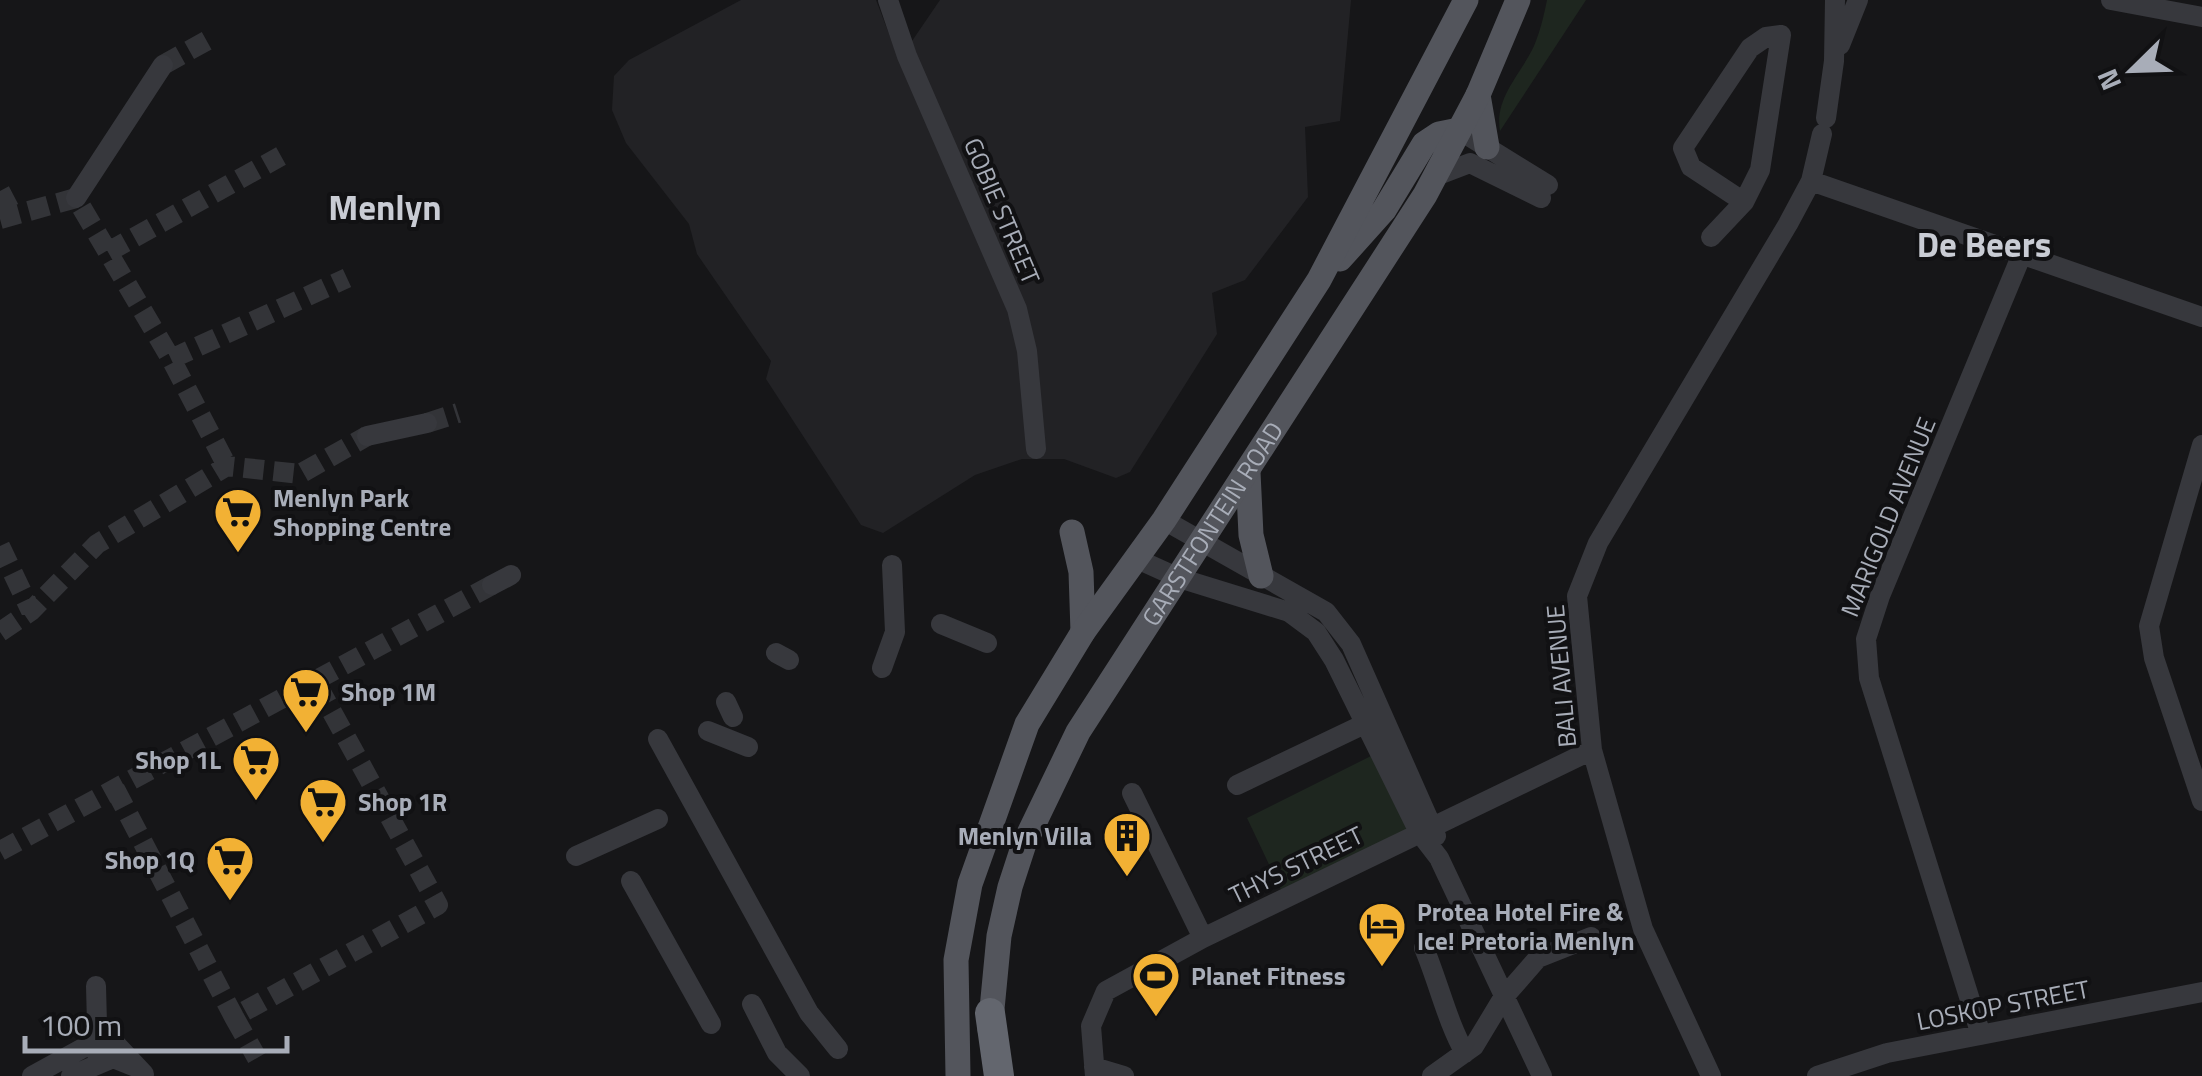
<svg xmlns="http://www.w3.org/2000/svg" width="2202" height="1076" font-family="'Titillium Web',sans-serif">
  <rect width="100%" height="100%" fill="#161618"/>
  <!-- built -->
  <path fill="#222225" d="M741 0H876L896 52 912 41 940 0H1351L1340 121 1305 127 1308 197 1245 280 1212 293 1217 334 1130 472 1116 478 1064 459H1022L975 475 883 533 861 525 766 379 771 361 697 254 689 224 626 143 612 110 614 76 629 60Z"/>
  <!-- green -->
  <path fill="#1e261f" d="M1547 0H1586L1500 131C1494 98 1521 74 1534 46 1540 32 1544 15 1547 0Z
    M1381 751 1410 829 1282 892 1247 818Z"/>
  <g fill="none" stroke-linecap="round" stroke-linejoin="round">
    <!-- minor-tunnel -->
    <path stroke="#333438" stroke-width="20" stroke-dasharray="20 10" stroke-linecap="butt" d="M163 65 215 36
      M0 191 12 214
      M0 219 76 198 171 359 227 466
      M108 252 281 156
      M171 359 347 278
      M427 423 458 413
      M0 546 31 611
      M0 632 31 611 97 544 227 466 300 474 367 436
      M115 789 234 1017 438 905 315 681
      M0 851 492 585
      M234 1017 257 1058"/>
    <!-- minor -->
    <path stroke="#37383d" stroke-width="20" d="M888 0 907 56 1017 309 1027 351 1036 449
      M2111 0 2202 17
      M1840 45 1858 0
      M1826 118 1834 61 1835 0
      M1459 130 1548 185
      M1436 176 1470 163 1541 198
      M1811 181 2202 317
      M76 198 163 65
      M1711 237 1744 202 1760 170 1781 35 1766 37 1750 48 1683 148 1691 167 1744 202
      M367 436 427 423
      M2202 445 2149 626 2154 658 2202 801
      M1164 520 1326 612 1351 644 1436 836
      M1137 559 1179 578 1289 612 1316 632 1334 660 1419 832 1439 858 1542 1076
      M492 585 511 575
      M941 624 987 643
      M776 653 789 660
      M882 668 895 632 892 565
      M726 702 733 717
      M708 731 748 747
      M658 739 809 1013 838 1049
      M1237 785 1377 718
      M1132 793 1203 938
      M576 856 658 819
      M631 881 711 1024
      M1424 948C1439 984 1447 1021 1465 1053
      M96 986 98 1062
      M752 1004 777 1053 800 1076
      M1981 1035 1869 678 1866 639 1880 596 2022 254
      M1094 1067 1124 1076
      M32 1076 83 1048 113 1041 144 1074
      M71 1076 113 1058 138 1068
      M1095 1076 1091 1026 1106 991 1203 938 1592 750
      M1432 1076 1474 1046 1503 998 1538 958 1591 937
      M1711 1076 1643 929 1592 750 1577 596 1598 543 1788 224 1811 181 1822 134
      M1817 1076 1887 1053 2202 992"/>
    <!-- major -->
    <g stroke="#53555c" stroke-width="25">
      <path d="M1478 95 1487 147"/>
      <path d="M1340 259 1384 210 1424 144 1439 134 1459 130"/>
      <path d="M1248 472 1251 535 1261 576"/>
      <path d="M1072 532 1081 572 1083 632"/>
      <path id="s1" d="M990 1030 999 936 1010 887 1024 844 1078 732 1425 195 1478 95 1518 0"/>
      <path d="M958 1076 956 960 970 884 1027 724 1083 632 1164 520 1319 280 1466 0"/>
    </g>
    <!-- highway -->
    <path stroke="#63666e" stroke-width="30" d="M990 1013 999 1076"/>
  </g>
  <!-- icons -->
  <defs>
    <g id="supermarket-pin" transform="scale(2.5)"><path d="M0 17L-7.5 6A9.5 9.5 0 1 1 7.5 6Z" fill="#f2b134" stroke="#111113"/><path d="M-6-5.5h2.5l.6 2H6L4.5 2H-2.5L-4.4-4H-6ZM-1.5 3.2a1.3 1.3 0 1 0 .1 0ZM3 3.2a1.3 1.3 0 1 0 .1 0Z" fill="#111"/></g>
    <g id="building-pin" transform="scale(2.5)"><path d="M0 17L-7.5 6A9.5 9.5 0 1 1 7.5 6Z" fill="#f2b134" stroke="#111113"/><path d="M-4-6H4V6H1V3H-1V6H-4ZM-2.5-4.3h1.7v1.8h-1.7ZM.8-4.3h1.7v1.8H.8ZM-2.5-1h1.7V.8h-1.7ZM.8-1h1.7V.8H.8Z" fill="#111"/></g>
    <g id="hotel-pin" transform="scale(2.5)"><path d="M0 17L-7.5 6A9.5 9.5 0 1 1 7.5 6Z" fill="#f2b134" stroke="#111113"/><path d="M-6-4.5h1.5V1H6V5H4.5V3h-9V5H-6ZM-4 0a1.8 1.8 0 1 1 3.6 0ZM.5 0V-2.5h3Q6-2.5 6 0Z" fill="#111"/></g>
    <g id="stadium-pin" transform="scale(2.5)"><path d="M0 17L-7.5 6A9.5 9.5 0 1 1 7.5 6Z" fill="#f2b134" stroke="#111113"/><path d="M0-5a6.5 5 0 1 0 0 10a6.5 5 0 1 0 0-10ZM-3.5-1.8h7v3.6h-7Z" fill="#111"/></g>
  </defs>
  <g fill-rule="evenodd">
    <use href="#supermarket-pin" x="238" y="512"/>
    <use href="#supermarket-pin" x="306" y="692"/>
    <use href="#supermarket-pin" x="256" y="760"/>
    <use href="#supermarket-pin" x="323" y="802"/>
    <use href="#building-pin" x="1127" y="836"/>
    <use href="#supermarket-pin" x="230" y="860"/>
    <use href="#hotel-pin" x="1382" y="926"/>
    <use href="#stadium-pin" x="1156" y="976"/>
  </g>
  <g text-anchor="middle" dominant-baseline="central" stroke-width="8" stroke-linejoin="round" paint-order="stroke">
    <!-- street labels -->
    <g font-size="25" fill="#a8adb8" stroke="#111113">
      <text transform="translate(1002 211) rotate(67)">GOBIE STREET</text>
      <text transform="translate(1888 517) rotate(-68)">MARIGOLD AVENUE</text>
      <text stroke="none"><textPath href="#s1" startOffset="562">GARSTFONTEIN ROAD</textPath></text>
      <text transform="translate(1561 676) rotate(-95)">BALI AVENUE</text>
      <text transform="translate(1296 865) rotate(-26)">THYS STREET</text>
      <text transform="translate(2003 1005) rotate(-11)">LOSKOP STREET</text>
    </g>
    <!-- poi labels -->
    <g font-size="25" font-weight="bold" fill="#a8adb8" stroke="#111113" text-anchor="start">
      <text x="273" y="498">Menlyn Park<tspan x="273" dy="29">Shopping Centre</tspan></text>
      <text x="341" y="692">Shop 1M</text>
      <text x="221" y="760" text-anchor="end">Shop 1L</text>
      <text x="358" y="802">Shop 1R</text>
      <text x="1092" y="836" text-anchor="end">Menlyn Villa</text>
      <text x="195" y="860" text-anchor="end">Shop 1Q</text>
      <text x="1417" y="912">Protea Hotel Fire &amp;<tspan x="1417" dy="29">Ice! Pretoria Menlyn</tspan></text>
      <text x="1191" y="976">Planet Fitness</text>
    </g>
    <!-- district labels -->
    <g font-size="35" font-weight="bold" fill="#c9ccd4" stroke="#111113">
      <text x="385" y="207">Menlyn</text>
      <text x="1984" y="244">De Beers</text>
    </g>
  </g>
  <!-- north arrow -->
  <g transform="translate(2132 70) rotate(247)" stroke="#111113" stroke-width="8" paint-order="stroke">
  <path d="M0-8L18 38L0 25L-18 38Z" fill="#a8adb8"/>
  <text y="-15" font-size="28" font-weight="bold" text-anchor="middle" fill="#a8adb8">N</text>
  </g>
  <!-- scale -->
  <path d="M25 1036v15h262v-15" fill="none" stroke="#a8adb8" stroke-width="5"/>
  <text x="40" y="1036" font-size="30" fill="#a8adb8" stroke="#111113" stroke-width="8" paint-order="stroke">100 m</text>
</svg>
